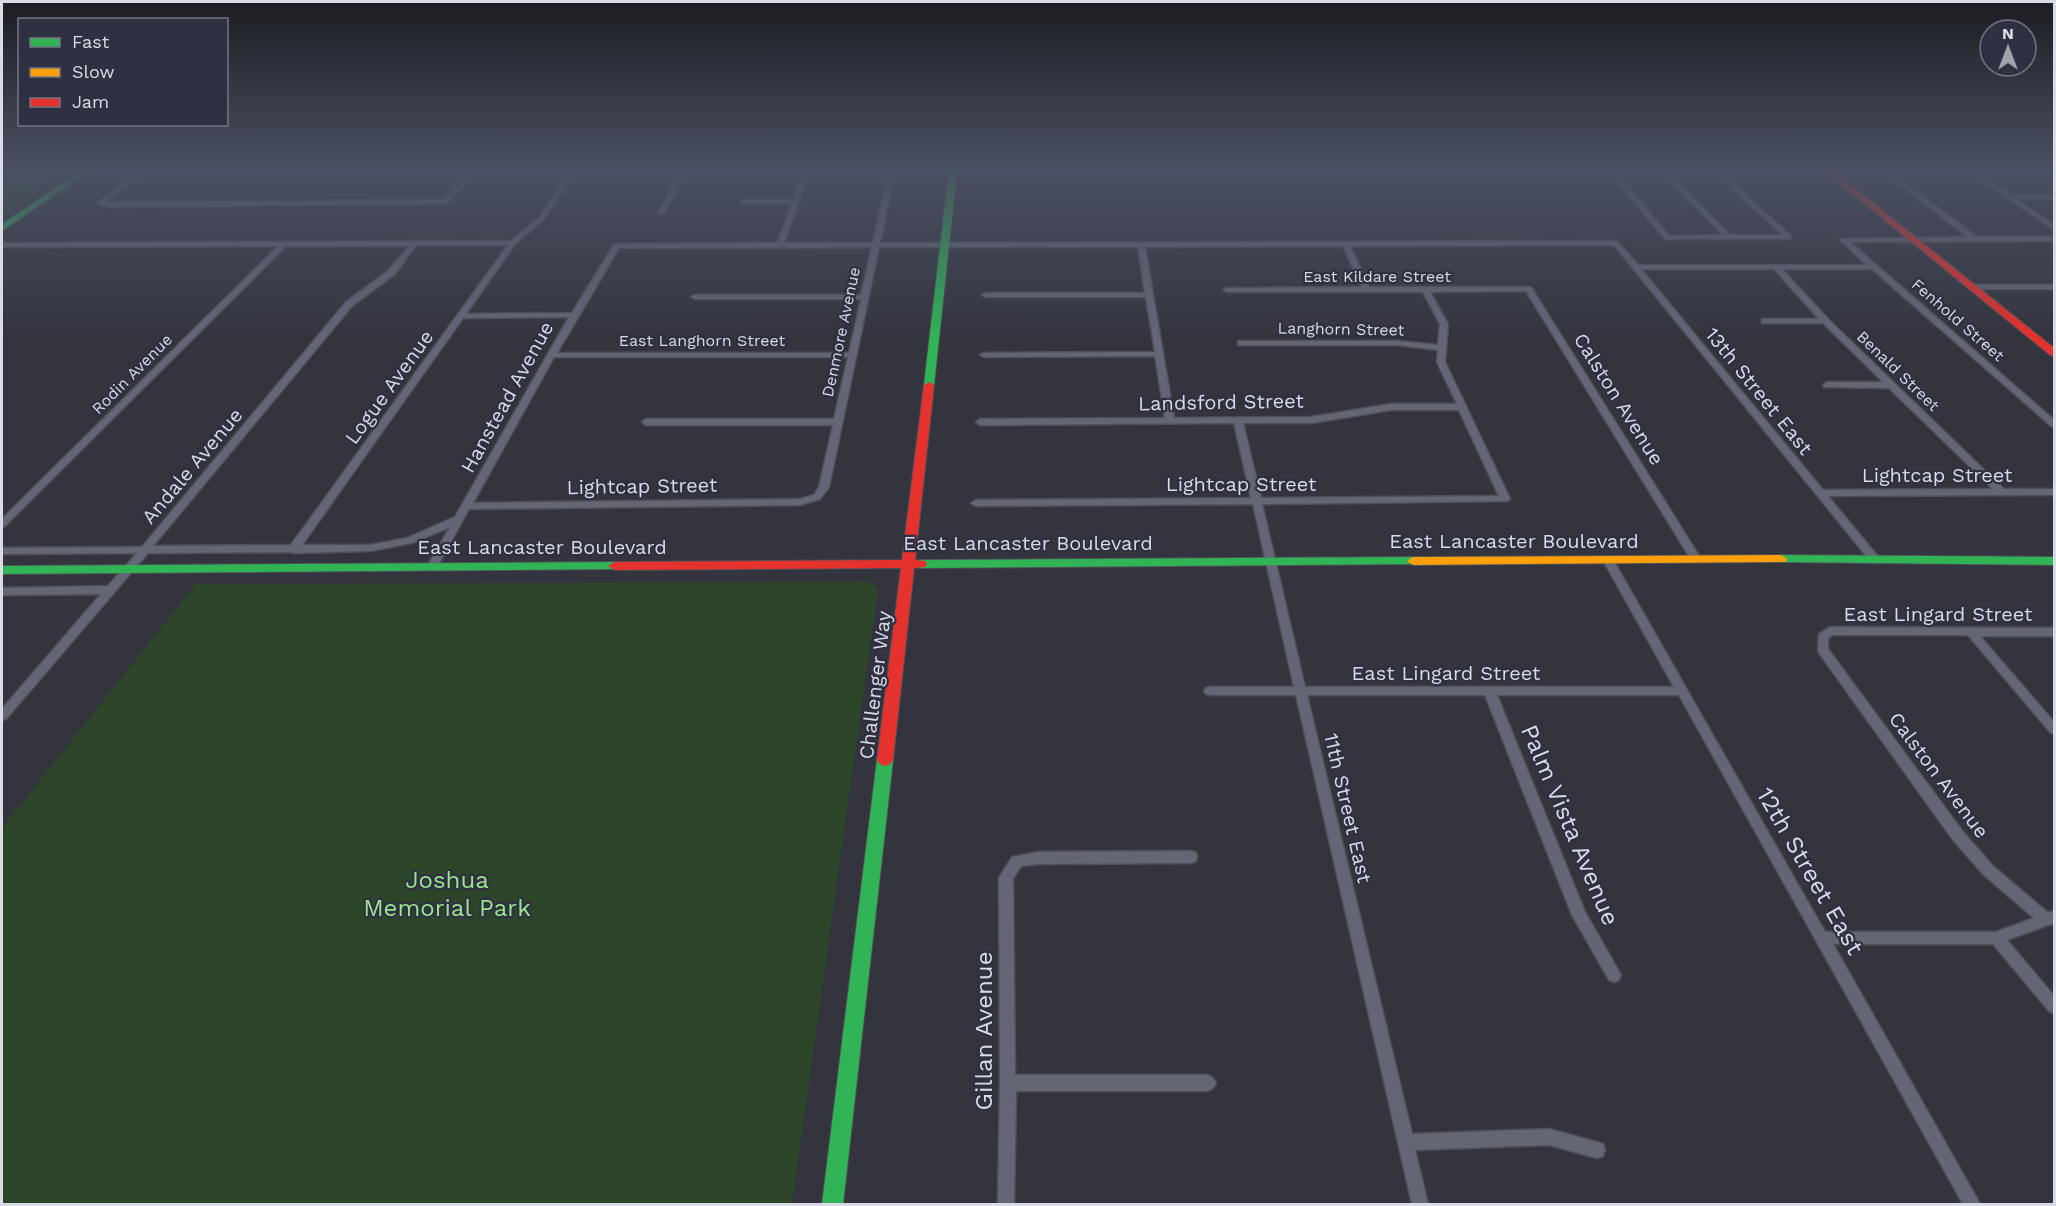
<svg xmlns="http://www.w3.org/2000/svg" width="2056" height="1206" font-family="'Work Sans',sans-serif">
  <rect width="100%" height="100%" fill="#33343e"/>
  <!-- green -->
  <path fill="#2d4629" d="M2 170H71L2 217Z
    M868 582 878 588 792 1204H2V828L196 584Z"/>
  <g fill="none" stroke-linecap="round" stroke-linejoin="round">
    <!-- street casing -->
    <g stroke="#4e5058" stroke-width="3">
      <path id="street" d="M142 170H149L105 202 444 200 472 170H479L446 204 109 207 98 204V202Z
        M571 170 576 171 543 220 515 244 466 314 572 313 613 246 617 244 777 243 792 204H744L741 202 744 200H793L804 170H810L784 243H873L889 170H895L880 243 1616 241 1618 242 1638 265H1867L1841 241V239L1968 237 1880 170H1887L1977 237H2054V241L1850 242 2054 420V427L2051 426 1872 269H1782L1828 319 2004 489H2054V495L1828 496 1880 559 1881 561 1880 563H1872L1614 245 1350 246 1369 287H1531L1701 559 1700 561H1692L1526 291 1430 292 1448 324 1445 362 1510 499 1508 501 1262 504 1305 687H1674L1603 560 1604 558H1612L1825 932H1996L2034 918 1983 874 1953 840 1819 653 1818 650 1819 634 1830 627 2054 628V636H1980L2054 722V734L2050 732 1968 635H1832L1828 638V649L1963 832 1993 866 2048 913 2054 911V923L2007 940 2054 996V1013L2049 1011 1993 944H1833L1980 1204H1963L1679 695H1497L1585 912 1621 975 1619 980 1614 982 1609 980 1572 915 1485 695H1307L1412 1134 1549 1129 1597 1142 1603 1144 1605 1150 1603 1156 1597 1158 1549 1145 1415 1150 1428 1204H1412L1296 695H1210L1206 694 1204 691 1206 688 1210 687H1294L1253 504 976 506 971 503 976 500 1251 498 1234 423 980 425 976 422 980 419 1165 418 1155 356 984 357 980 355 984 353 1155 352 1146 297H986L982 295 986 293H1145L1138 247H879L829 487 820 499 800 505 469 509 437 567 432 570 427 567 450 527 412 543 370 551 293 553 289 552 148 553 6 719 2 720V709L101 594 2 595V588L108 586 137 553 2 554V548L142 547 346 302 389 270 409 246H286L5 526 2 527V519L278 246 2 247V243L511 241 539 218ZM416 245H508L291 545 153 546 352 306 395 274ZM1343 246 1362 287 1227 288 1223 290 1227 292H1423L1440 324 1438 345 1397 341H1238V345H1397L1438 350 1437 362 1457 404H1391L1311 417 1174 418 1145 247ZM872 247 861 295H695L691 297 695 299H861L849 353H557L619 248ZM1641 269H1774L1819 319H1762V323H1823L1883 382H1827L1823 385 1824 387 1889 388 1993 489 1823 490ZM569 317 455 517 407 538 370 545H302L463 318ZM554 357H848L834 419H646L642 422 646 425H833L819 487 814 495 800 499 473 503ZM1391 410H1459L1499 496 1261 498 1243 423H1311Z
        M682 170H689L684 176 664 213 659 214 658 213 678 175Z
        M1608 170H1614L1669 236 1723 235 1659 170H1666L1730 235H1783L1711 170H1718L1792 237 1789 239H1665Z
        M1966 170H1973L2010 195H2054V199H2016L2054 225V230Z
        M2050 170H2054V173L2052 172Z
        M1970 285H2054V289H1973L1969 287Z
        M1191 851 1196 853 1197 857 1196 861 1191 863 1039 864 1021 866 1013 879 1015 1075H1208L1213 1078 1216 1083 1213 1088 1208 1091H1016L1014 1204H998L1000 1083 999 878 1012 857 1039 852Z"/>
    </g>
    <!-- fast casing -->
    <g stroke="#4e5058" stroke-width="2">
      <path id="fast" d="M82 170H91L2 231V224Z
        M949 170H957L934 385 929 388 924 385Z
        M1781 555 2054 557V565L1776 562 1775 559Z
        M1413 557 1419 561 1418 564 920 568 913 564 920 560Z
        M615 562 622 566 620 569 2 574V566Z
        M885 754 890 756 893 760 843 1204H822L877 760 880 756Z"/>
    </g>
    <!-- slow casing -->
    <g stroke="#4e5058" stroke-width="2">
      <path id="slow" d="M1781 555 1787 559 1786 562 1413 565 1407 561 1413 557Z"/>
    </g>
    <!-- jam casing -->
    <g stroke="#4e5058" stroke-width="2">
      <path id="jam" d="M1823 170H1832L2054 348V356L2050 355Z
        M929 382 934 385 915 560 925 561 927 564 925 567 914 568 893 760 890 764 885 766 880 764 877 760 901 568 615 570 608 566 615 562 902 560 924 385Z"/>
    </g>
    <!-- street -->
    <use href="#street" fill="#646676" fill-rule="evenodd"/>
    <!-- fast -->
    <use href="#fast" fill="#30b455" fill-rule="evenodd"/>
    <!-- slow -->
    <use href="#slow" fill="#ff9f0a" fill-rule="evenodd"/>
    <!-- jam -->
    <use href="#jam" fill="#e5322d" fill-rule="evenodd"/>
  </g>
  <!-- sky -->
  <linearGradient id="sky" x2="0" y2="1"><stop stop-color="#1c1d22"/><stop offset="0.5" stop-color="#4a5063"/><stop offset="1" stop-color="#4a5063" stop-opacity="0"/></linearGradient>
  <rect width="2056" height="339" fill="url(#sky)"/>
  <g text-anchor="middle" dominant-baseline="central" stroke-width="4.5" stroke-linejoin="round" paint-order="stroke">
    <!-- far-street labels -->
    <g font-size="16" fill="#d9dbe6" stroke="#2f3142">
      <text x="1377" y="276">East Kildare Street</text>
      <text transform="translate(1958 320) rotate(41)">Fenhold Street</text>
      <text transform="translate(1341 329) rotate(1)">Langhorn Street</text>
      <text transform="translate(841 332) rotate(-78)">Denmore Avenue</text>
      <text x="702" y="340">East Langhorn Street</text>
      <text transform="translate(1898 371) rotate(44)">Benald Street</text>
      <text transform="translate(132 374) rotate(-45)">Rodin Avenue</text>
    </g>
    <!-- street labels -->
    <g font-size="20" fill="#d9dbe6" stroke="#2f3142">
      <text transform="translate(389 387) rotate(-54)">Logue Avenue</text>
      <text transform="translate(1759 391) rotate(51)">13th Street East</text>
      <text transform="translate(507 397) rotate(-61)">Hanstead Avenue</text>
      <text transform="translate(1619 399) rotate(58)">Calston Avenue</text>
      <text transform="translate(1221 402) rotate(-1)">Landsford Street</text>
      <text transform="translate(192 466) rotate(-50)">Andale Avenue</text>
      <text x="1937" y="475">Lightcap Street</text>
      <text x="1241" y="484">Lightcap Street</text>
      <text transform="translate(642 486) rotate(-1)">Lightcap Street</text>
      <text x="1514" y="541">East Lancaster Boulevard</text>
      <text x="1028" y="543">East Lancaster Boulevard</text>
      <text x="542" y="547">East Lancaster Boulevard</text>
      <text x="1938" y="614">East Lingard Street</text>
      <text x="1446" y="673">East Lingard Street</text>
      <text transform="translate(875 685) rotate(-83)">Challenger Way</text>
      <text transform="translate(1939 775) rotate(53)">Calston Avenue</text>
      <text transform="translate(1348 808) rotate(77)">11th Street East</text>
    </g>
    <!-- near-street labels -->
    <g font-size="24" fill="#d9dbe6" stroke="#2f3142">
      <text transform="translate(1570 825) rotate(67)">Palm Vista Avenue</text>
      <text transform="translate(1810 871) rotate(60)">12th Street East</text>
      <text transform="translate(984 1031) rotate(-90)">Gillan Avenue</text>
    </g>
    <!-- near-park labels -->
    <g font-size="24" fill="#9ae58c" stroke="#2f3142">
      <text x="447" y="880">Joshua<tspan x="447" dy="28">Memorial Park</tspan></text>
    </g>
  </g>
  <!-- border -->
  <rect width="2056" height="1206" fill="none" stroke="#d9dbe6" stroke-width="6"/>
  <!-- legend -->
  <rect x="18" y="18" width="210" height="108" fill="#2f3142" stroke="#737584" stroke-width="1.5"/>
  <rect x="30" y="38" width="30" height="9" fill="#30b455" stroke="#737584" stroke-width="1.5"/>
  <text x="72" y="48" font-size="18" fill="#d9dbe6">Fast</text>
  <rect x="30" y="68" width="30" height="9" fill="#ff9f0a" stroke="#737584" stroke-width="1.5"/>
  <text x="72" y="78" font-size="18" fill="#d9dbe6">Slow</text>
  <rect x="30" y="98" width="30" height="9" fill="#e5322d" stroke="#737584" stroke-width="1.5"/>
  <text x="72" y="108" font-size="18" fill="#d9dbe6">Jam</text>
  <!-- north arrow -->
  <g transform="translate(2008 48)"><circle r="28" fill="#2f3142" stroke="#737584" stroke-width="1.5"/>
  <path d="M0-4.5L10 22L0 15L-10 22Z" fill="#9fa1ab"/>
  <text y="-9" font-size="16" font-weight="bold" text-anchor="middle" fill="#d9dbe6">N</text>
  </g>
</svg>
